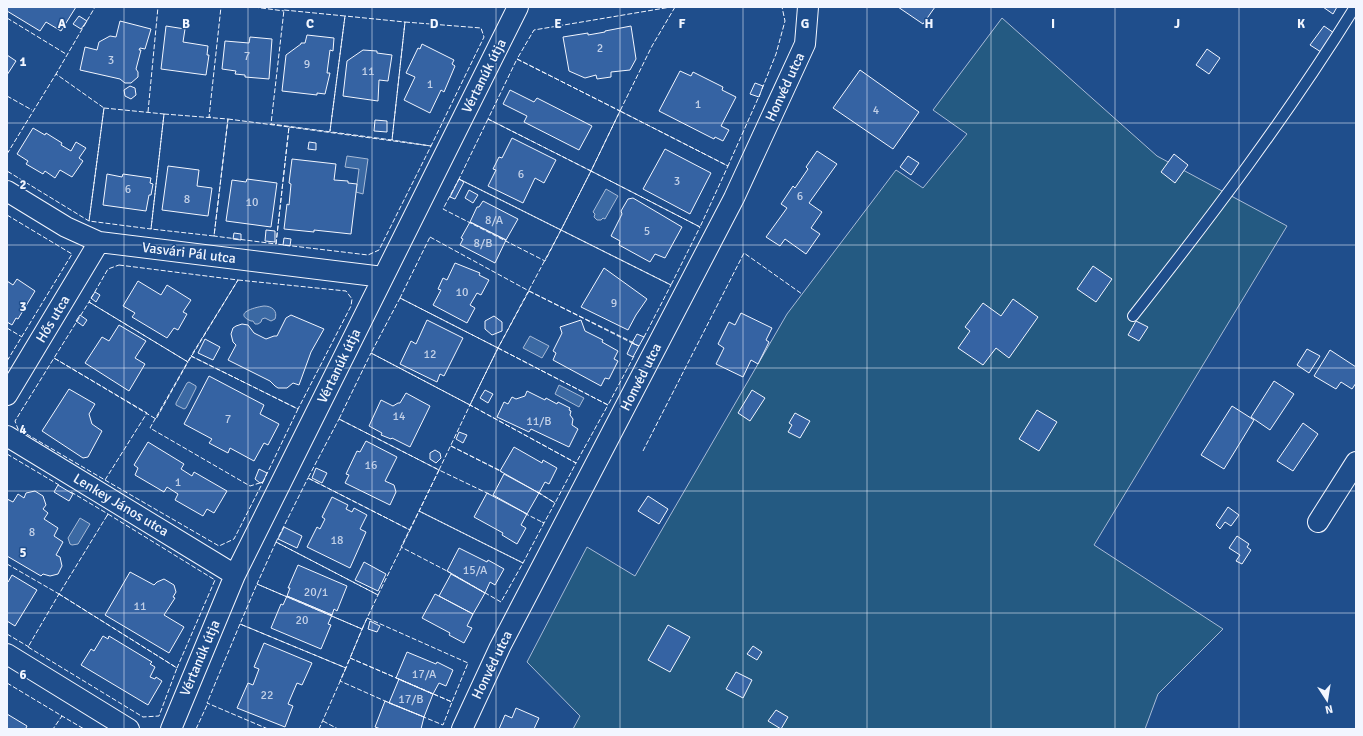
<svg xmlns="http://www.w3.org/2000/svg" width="1363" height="736" font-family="Signika,sans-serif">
  <rect width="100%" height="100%" fill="#1f4e8c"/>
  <!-- green -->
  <path fill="#245a82" stroke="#a8bbd7" d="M1002 18 1157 156 1287 226 1094 545 1223 629 1158 694 1145 729H573L580 716 527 662 587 547 635 576 787 314 896 170 923 188 967 134 933 110Z"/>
  <!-- water -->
  <path fill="#3b69a3" stroke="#a8bbd7" d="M347 156 368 159 363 194 356 192 359 169 345 167Z
    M606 189 618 196 605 219 603 218 601 220H597L594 217 595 214 593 212Z
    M264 306C272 306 278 311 275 319L271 321 265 318 262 319 261 322 258 324H255L253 321H251C232 313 256 307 264 306Z
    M530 336 549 346 542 358 523 348Z
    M189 382 196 386V388L186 408 184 409 176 405V403L187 383Z
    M559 385 584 398 579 407 555 394Z
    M80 518 90 524 78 544 72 545 70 544 68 538Z"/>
  <!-- building -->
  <path fill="#3563a3" stroke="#f2f6ff" d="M7 7H76L61 31 46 22 40 31 7 11Z
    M898 7H935L923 24Z
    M1323 7H1337L1333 14Z
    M79 16 87 21 81 29 73 24Z
    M120 21 151 29 145 49 140 48 139 50H141L136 69 138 72V77L131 83H125L120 79 80 70 85 47 97 50 99 42 110 36 116 37Z
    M166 26 185 29 183 42 208 46 207 55H209L206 75 161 69Z
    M631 26 636 59 630 70 611 72V77L597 79 596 75 585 78 569 71 563 37 588 33V35L605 32V31Z
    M1324 26 1334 33 1321 52 1310 45Z
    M307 35 334 38 333 51 330 50 327 73H330L325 94 317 93V95L282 91 286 55 301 44V43H305Z
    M250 37 272 39 269 79 245 77V75L235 74 236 71 222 69 225 41 249 43Z
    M422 44 454 60 452 64 455 66 444 92 441 90 430 113 404 100 415 77 406 73 418 48 420 49Z
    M1207 49 1220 58 1209 74 1196 65Z
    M363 50 377 51V53L392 55 388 81 379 80 378 101 343 96 347 61Z
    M7 55 16 61 7 75Z
    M860 70 919 112 893 149 833 108Z
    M680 71 691 76 693 72 723 87 722 90 736 97 721 126 729 130 723 141 715 137 714 139 659 111Z
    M755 83 763 86 759 97 750 94Z
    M130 86 135 88 136 95 131 99 125 96 124 90Z
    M510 90 534 102 537 98 592 126 579 150 524 122 527 116 503 104Z
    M375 120 387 121V132L374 131Z
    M33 128 45 135 46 133 62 143 61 145 71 151 76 142 86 148 79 158 83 161 72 177 60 170 55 178 45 171 43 174 26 164 28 161 17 154Z
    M512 138 556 160 544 183 535 178 523 203 488 186 496 170 493 169 499 157 502 158Z
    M309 142 316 143V150L308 149Z
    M665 149 711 173 690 214 643 189Z
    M817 151 837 164 809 203 822 212 811 228 820 234 806 254 785 239 780 246 766 237 787 208 781 204 793 186 795 188 808 169 806 167Z
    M1174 154 1188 165 1175 183 1161 172Z
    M908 156 919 163 911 175 900 167Z
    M292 159 336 164 334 180 348 181V183L357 184 351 234 314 230V232L284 229 287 204 289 205 291 184 289 183Z
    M168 166 199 170 197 186 212 188 208 216 162 210Z
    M107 174 122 177 123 174 151 178 150 183 153 184 151 195H149L146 211 103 205Z
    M247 179 277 183 271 227 226 221 232 180 246 182Z
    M459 179 464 182 455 199 450 197Z
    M469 190 478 195 473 203 465 198Z
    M633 198 682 227 665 258 655 254 650 262 619 245 620 241 611 236 622 214 621 211 628 199Z
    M483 201 518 219 506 240 470 222 477 207H479Z
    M470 222 506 240 495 263 460 245 463 239 461 238Z
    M266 230 275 231V242L265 241Z
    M234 233 241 234V240L233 239Z
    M284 238 291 239 290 246 283 245Z
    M455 263 480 273 479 275 489 280 481 295 477 293 470 305 475 308 467 323 433 305 441 290 438 289 443 278 447 280Z
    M1093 266 1112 279 1096 302 1077 289Z
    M604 268 647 299 636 315 628 330 581 307Z
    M17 279 35 291 18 319 16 318 12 325 7 322V281L13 285Z
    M138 281 161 295 167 285 191 300 183 312 187 314 178 330 174 328 167 338 132 317 135 313 123 306Z
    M95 292 100 295 96 302 91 298Z
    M1013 299 1038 317 1009 358 996 348 983 365 958 348 970 331 965 327 983 303 1001 316Z
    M741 313 772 328 766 340 769 342 758 364 751 360 743 377 716 364 724 348 718 344 729 322 735 325Z
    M80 315 87 320 83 326 76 321Z
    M291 315 324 329 311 352 299 385 293 383 287 388H278L275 386 270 381 228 360 236 345 233 342 231 334 233 328 236 326 242 324 248 325 254 333 266 339 274 336H277L286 318Z
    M494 316 502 322V331L492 335 485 329V321Z
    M427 320 463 338 444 376 440 374 437 382 400 364 411 341 416 344Z
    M581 320 585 331 603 340 602 342 618 351 614 359 618 361 609 379 605 378 601 386 553 360 556 353 553 351 562 333 560 327Z
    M1136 321 1148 327 1139 341 1128 335Z
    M119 325 146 341 135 358 145 364 129 391 85 363 102 337 109 341Z
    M637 334 644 337 639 346 632 343Z
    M205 339 220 347 213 360 198 353Z
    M632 343 639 346 633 357 627 354Z
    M1307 349 1320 356 1309 373 1297 365Z
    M1330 350 1356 367V383L1352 389 1341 382 1336 389 1314 376Z
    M209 376 264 405 260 414 279 424 268 445 264 443 254 461 230 448 228 453 209 443 212 439 184 424Z
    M1274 381 1294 394 1270 430 1251 417Z
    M69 389 95 404 89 414 92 424 102 431 88 457 83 458 42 431Z
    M485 390 493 394 488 403 480 398Z
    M752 390 765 398 750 421 738 413Z
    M527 391 545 400 546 398 557 404 558 402 570 408 569 410 571 411 570 415 573 419 572 425 578 429 569 447 531 429 529 432 497 417 504 402 508 404 512 397 516 399 525 396Z
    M406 393 430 406 410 447 392 438 391 439 381 435 382 433 369 426 381 400 393 406 398 403H400Z
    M1232 406 1254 420 1224 469 1201 455Z
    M1037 410 1057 422 1039 451 1019 439Z
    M795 413 810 421 800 438 788 432 792 425 789 423Z
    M1303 423 1318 434 1293 471 1277 461Z
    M459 432 467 435 463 443 456 439Z
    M366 441 397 457 385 481 394 485 396 492 390 505 345 483 349 475 346 474 357 451 360 452Z
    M148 442 184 464 181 469 192 476 194 472 227 491 214 513 207 509 203 516 175 500 178 494 167 487 164 492 135 475 138 468 134 465Z
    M514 447 542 463 543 460 557 468 549 484 545 482 539 493 500 471Z
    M435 450 440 453 441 458 436 463 430 459V453Z
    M316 468 327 473 322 483 312 478Z
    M259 469 267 473 263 482 260 483 255 479Z
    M504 474 539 493 527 514 493 495Z
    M58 485 73 494 69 501 54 492Z
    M35 491 43 496 46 505 43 509 48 513 44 519 58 528 54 536 63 542 56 555 60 557 62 566 58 574 50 576 43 574 41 576 7 556V499L13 502 18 494 24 498 26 493Z
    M487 493 527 514 521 525 526 528 517 544 502 535 503 533 474 517Z
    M648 496 668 509 659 524 638 511Z
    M332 497 348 505 346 509 352 512 354 508 367 515 360 529 366 532 350 568 307 547 317 527 320 529 325 519 322 517Z
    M1228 507 1239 515 1231 526 1225 522 1220 529 1216 525Z
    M284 527 302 536 297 548 278 539Z
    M1237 536 1249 544 1247 547 1251 550 1242 564 1236 561 1240 555 1229 548Z
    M459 548 487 562 488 560 504 569 495 585 490 582 485 593 447 571Z
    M364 562 386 574 378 591 355 580Z
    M298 565 347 586 337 611 334 609 332 615 287 596 290 588H288Z
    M130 572 154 585 157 582 164 579 174 585 176 592 173 597 175 598 164 615 184 627 169 653 105 615Z
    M451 574 485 593 473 614 439 596Z
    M12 575 37 590 15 626 7 621V580L8 582Z
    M435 594 473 614 467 626 472 628 464 643 449 635 450 633 422 618Z
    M287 596 332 615 328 624 331 625 321 649 271 628 281 604 283 605Z
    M370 621 380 626 377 632 368 629Z
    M668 625 690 637 670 672 648 660Z
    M103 636 108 639 109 636 152 662 150 664 155 667 150 677 155 679 156 677 162 681 148 705 81 665 91 649 94 651Z
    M264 643 312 663 302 685 297 683 288 704 293 706 285 727 237 708 248 683 253 685 259 669 254 667Z
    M753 646 762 652 757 660 747 654Z
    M407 652 436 664 437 662 453 670 446 686 439 683 433 694 396 678Z
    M736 672 752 680 743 698 726 689Z
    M399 679 433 694 424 717 389 703Z
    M385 701 424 717 421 729H381L375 727Z
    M516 708 539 718 534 729H499L505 715 512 718Z
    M776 710 788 717 781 729 768 721Z
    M7 714 27 726 26 728 29 729H7Z"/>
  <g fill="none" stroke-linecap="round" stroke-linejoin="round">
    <!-- service casing -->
    <g stroke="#f2f6ff" stroke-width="12">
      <path id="service" d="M1133 316C1212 216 1288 115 1355 7"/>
    </g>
    <!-- minor casing -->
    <g stroke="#f2f6ff" stroke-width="22">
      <path id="minor" d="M7 191 66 227 99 242 383 277
        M7 395 99 242
        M7 436 235 575
        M1318 522 1356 462
        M7 654 129 729
        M171 729 235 575 518 7
        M462 729 500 647 734 198 805 44 808 7"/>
    </g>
    <!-- service -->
    <use href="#service" stroke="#1f4e8c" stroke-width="10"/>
    <!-- minor -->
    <use href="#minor" stroke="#1f4e8c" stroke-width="20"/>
    <!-- fence -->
    <path stroke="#f2f6ff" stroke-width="1" stroke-dasharray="5 2" stroke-linecap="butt" d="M254 7 284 11
      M675 7 652 46 620 111 728 166 760 94
      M7 18 66 54
      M405 22 481 28 484 37 431 146 392 140Z
      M517 59 620 111 591 171 488 119Z
      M57 75 56 74 95 7
      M762 89 776 54 785 21 782 7
      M7 96 32 110
      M104 108 164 114 151 229 89 221Z
      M621 110 620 111 517 59 534 30 671 7
      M620 111 728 166 700 227 591 171Z
      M148 112 158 7
      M164 114 228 119 214 236 151 229Z
      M211 117H209L221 7
      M228 119 289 127 276 244 214 236Z
      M488 119 591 171 561 230 459 179Z
      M289 127 431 146 379 250 368 255 276 244Z
      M330 131 345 16 405 22 392 140 271 124 284 10 345 16 330 131
      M7 154 56 74 104 108 89 221 7 171
      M591 171 700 227 671 285 561 230Z
      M459 179 561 230 545 261 443 209Z
      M7 215 72 254 7 361
      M430 237 529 291 498 348 400 298Z
      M119 265 238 280 188 362 89 302 108 269Z
      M238 280 346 291 352 299 351 306 298 409 191 356Z
      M529 291 634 344
      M529 291 634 343
      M400 298 498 348 470 405 371 353Z
      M89 302 188 362 156 419 54 358Z
      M7 328 22 337
      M498 348 608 405 576 463 470 405Z
      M191 356 298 409 263 482 250 486 150 428Z
      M634 356 608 405 498 348 561 230 671 285 643 339
      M54 358 147 413 105 480 18 429 15 421Z
      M469 406 470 405 576 463 555 503 538 492
      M339 419 439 470 410 530 308 478Z
      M451 446 502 472
      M451 446 501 471
      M643 451 744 253 802 294
      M7 454 59 485
      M439 470 470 405 371 353 339 419 439 470 489 494
      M439 470 419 511 523 563 544 523 524 513
      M308 478 410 530 378 595 276 542Z
      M105 480 219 546 234 539 263 482
      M71 492 108 514 107 516
      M537 492 555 503 544 523 542 522
      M419 511 523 563 501 602 447 571 401 547Z
      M108 514 215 580 177 668 59 594Z
      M276 542 378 595 362 629 257 584Z
      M7 564 59 594
      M257 584 362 629 346 668 240 624Z
      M59 594 177 668 159 716 143 717 28 647Z
      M367 618 468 663 452 702 350 658Z
      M7 634 29 647
      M350 658 452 702 443 725 385 701 340 681Z
      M7 683 62 716 53 729
      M61 717 62 716 84 729
      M323 721 338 729
      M196 729 208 703
      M268 729 207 703 240 624 346 668 319 729"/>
  </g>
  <!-- grid -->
  <path fill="none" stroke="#f2f6ff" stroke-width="1" stroke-opacity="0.55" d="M124 7V729M248 7V729M372 7V729M496 7V729M620 7V729M743 7V729M867 7V729M991 7V729M1115 7V729M1239 7V729M7 123H1356M7 245H1356M7 368H1356M7 491H1356M7 613H1356"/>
  <g text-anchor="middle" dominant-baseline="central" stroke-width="3" stroke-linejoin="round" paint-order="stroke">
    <!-- number labels -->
    <g font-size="12" fill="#c3d1e8">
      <text x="600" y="48">2</text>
      <text x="247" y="56">7</text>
      <text x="111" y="60">3</text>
      <text x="307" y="64">9</text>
      <text x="368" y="71">11</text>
      <text x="430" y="84">1</text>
      <text x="698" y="104">1</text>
      <text x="876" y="110">4</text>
      <text x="521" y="174">6</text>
      <text x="677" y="181">3</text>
      <text x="128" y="189">6</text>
      <text x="800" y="196">6</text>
      <text x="187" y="199">8</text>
      <text x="252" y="202">10</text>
      <text x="494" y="220">8/A</text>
      <text x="647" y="231">5</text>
      <text x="483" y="243">8/B</text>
      <text x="462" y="292">10</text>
      <text x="614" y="303">9</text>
      <text x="430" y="354">12</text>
      <text x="399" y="416">14</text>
      <text x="228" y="419">7</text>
      <text x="539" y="421">11/B</text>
      <text x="371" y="465">16</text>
      <text x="178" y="482">1</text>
      <text x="32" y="532">8</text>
      <text x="337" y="540">18</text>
      <text x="475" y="570">15/A</text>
      <text x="316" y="592">20/1</text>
      <text x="140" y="606">11</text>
      <text x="302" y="620">20</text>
      <text x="424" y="674">17/A</text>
      <text x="267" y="695">22</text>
      <text x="411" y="699">17/B</text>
    </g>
    <!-- street labels -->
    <g font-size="14" fill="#f2f6ff" stroke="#1f4e8c">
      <text transform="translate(484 76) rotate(-63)">Vértanúk útja</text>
      <text transform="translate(785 87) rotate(-65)">Honvéd utca</text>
      <text transform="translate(189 253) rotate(7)">Vasvári Pál utca</text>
      <text transform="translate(53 319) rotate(-59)">Hős utca</text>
      <text transform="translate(339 366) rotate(-64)">Vértanúk útja</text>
      <text transform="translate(641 377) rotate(-63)">Honvéd utca</text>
      <text transform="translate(121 505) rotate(31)">Lenkey János utca</text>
      <text transform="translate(200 658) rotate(-67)">Vértanúk útja</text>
      <text transform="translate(492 665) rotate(-64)">Honvéd utca</text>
    </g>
  </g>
  <g font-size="13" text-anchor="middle" font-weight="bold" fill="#f2f6ff" stroke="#1f4e8c" stroke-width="3" stroke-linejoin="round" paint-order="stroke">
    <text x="62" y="28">A</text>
    <text x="186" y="28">B</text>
    <text x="310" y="28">C</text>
    <text x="434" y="28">D</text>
    <text x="558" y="28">E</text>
    <text x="682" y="28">F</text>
    <text x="805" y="28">G</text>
    <text x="929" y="28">H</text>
    <text x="1053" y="28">I</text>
    <text x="1177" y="28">J</text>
    <text x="1301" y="28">K</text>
    <text x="23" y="66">1</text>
    <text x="23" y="189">2</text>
    <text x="23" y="311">3</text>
    <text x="23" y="434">4</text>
    <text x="23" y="557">5</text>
    <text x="23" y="679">6</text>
  </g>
  <!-- border -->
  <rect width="1363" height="736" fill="none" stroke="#f2f6ff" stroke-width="16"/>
  <!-- north arrow -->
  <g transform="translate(1327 700) rotate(168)" stroke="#1f4e8c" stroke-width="3" paint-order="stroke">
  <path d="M0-3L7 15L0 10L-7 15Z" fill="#f2f6ff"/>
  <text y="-6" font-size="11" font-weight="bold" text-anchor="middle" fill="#f2f6ff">N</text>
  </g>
</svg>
